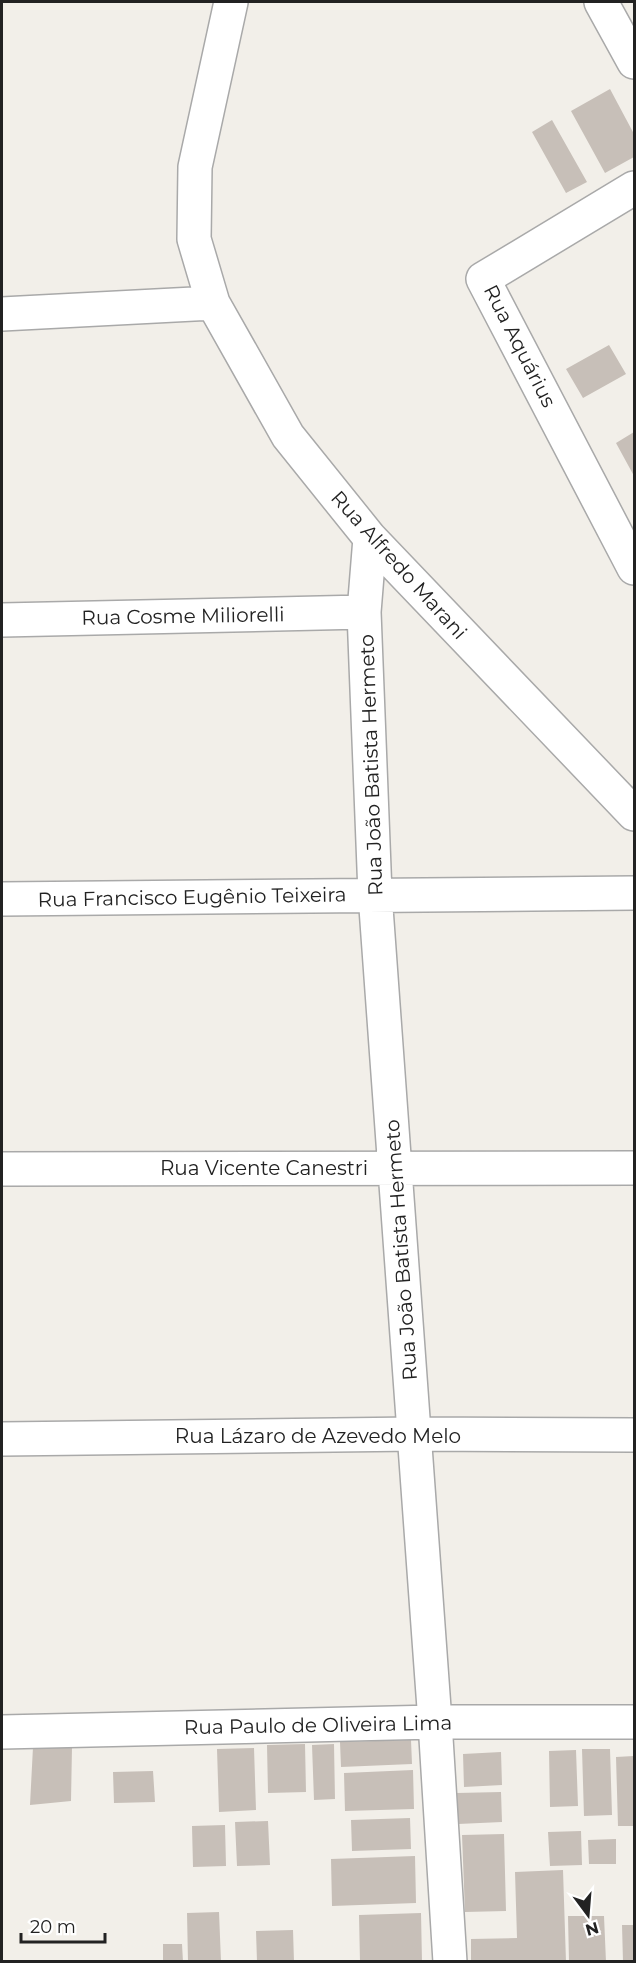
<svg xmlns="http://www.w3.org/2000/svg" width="636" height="1963" font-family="Montserrat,sans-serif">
  <rect width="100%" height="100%" fill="#f2efe9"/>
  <!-- building -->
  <path fill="#c7bfb8" d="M610 89 634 134V157L605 173 571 111Z
    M552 120 587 182 566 193 532 132Z
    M609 345 626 374 583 398 566 369Z
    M634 432V476L616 443Z
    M411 1740 412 1764 341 1767 340 1742Z
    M305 1744 306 1792 268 1793 267 1745Z
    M334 1744 335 1799 314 1800 312 1745Z
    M33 1747H72L71 1801 30 1805Z
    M254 1748 256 1810 219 1812 217 1749Z
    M582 1749H610L612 1815 584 1816Z
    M576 1750 578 1806 550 1807 549 1751Z
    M501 1752 502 1785 464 1787 463 1754Z
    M634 1756V1826H618L616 1757Z
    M413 1770 414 1809 345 1811 344 1773Z
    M153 1771 155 1802 114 1803 113 1772Z
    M501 1792 502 1822 458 1824 457 1793Z
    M410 1818 411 1849 352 1851 351 1820Z
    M268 1821 270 1865 237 1866 235 1822Z
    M225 1825 226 1866 193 1867 192 1826Z
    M581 1831 582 1865 550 1866 548 1832Z
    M504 1834 506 1911 465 1912 462 1835Z
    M616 1839V1864H589L588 1840Z
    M415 1856 416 1903 332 1906 331 1859Z
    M563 1870 566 1962H471V1939L517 1938 515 1872Z
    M219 1912 221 1962H188L187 1913Z
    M421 1913 422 1962H360L359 1915Z
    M568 1916H604L606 1962H569Z
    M622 1925H634V1962H623Z
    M293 1930 294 1962H257L256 1931Z
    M163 1944H182L183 1962H163Z"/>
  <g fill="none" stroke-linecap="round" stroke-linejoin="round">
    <!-- minor casing -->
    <g stroke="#a9a9a9" stroke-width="36">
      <path id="minor" d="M231 2 195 167 194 239 213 303 288 436 370 538 634 814
        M601 2 634 62
        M634 188 483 279 634 568
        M2 314 213 303
        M370 538 364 612 375 894 435 1722 450 1962
        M2 620 364 612
        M2 899 634 893
        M2 1169 634 1168
        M2 1439 415 1434 634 1435
        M2 1732 435 1722H634"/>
    </g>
    <!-- minor -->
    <use href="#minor" stroke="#fff" stroke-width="33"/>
  </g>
  <g text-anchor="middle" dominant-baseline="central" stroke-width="5" stroke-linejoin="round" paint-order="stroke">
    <!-- street labels -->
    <g font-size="20" fill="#222" stroke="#fff">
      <text transform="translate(520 346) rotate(63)">Rua Aquárius</text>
      <text transform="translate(399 565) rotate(48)">Rua Alfredo Marani</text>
      <text transform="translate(183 616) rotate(-1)">Rua Cosme Miliorelli</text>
      <text transform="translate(371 765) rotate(-92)">Rua João Batista Hermeto</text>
      <text transform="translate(192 897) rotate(-1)">Rua Francisco Eugênio Teixeira</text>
      <text x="264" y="1168">Rua Vicente Canestri</text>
      <text transform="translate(401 1250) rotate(-94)">Rua João Batista Hermeto</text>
      <text x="318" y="1436">Rua Lázaro de Azevedo Melo</text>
      <text transform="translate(318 1725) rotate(-1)">Rua Paulo de Oliveira Lima</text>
    </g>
  </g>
  <!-- border -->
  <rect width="636" height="1963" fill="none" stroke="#222222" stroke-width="6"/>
  <!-- north arrow -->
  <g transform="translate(588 1915) rotate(164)" stroke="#ffffff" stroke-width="4.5" paint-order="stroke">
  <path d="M0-4.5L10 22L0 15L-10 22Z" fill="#222222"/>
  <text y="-9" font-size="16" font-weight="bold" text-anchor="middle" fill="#222222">N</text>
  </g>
  <!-- scale -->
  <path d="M21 1933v9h84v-9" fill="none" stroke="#222222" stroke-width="3"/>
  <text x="30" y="1933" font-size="18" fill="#222222" stroke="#ffffff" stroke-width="4.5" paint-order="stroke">20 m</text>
</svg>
